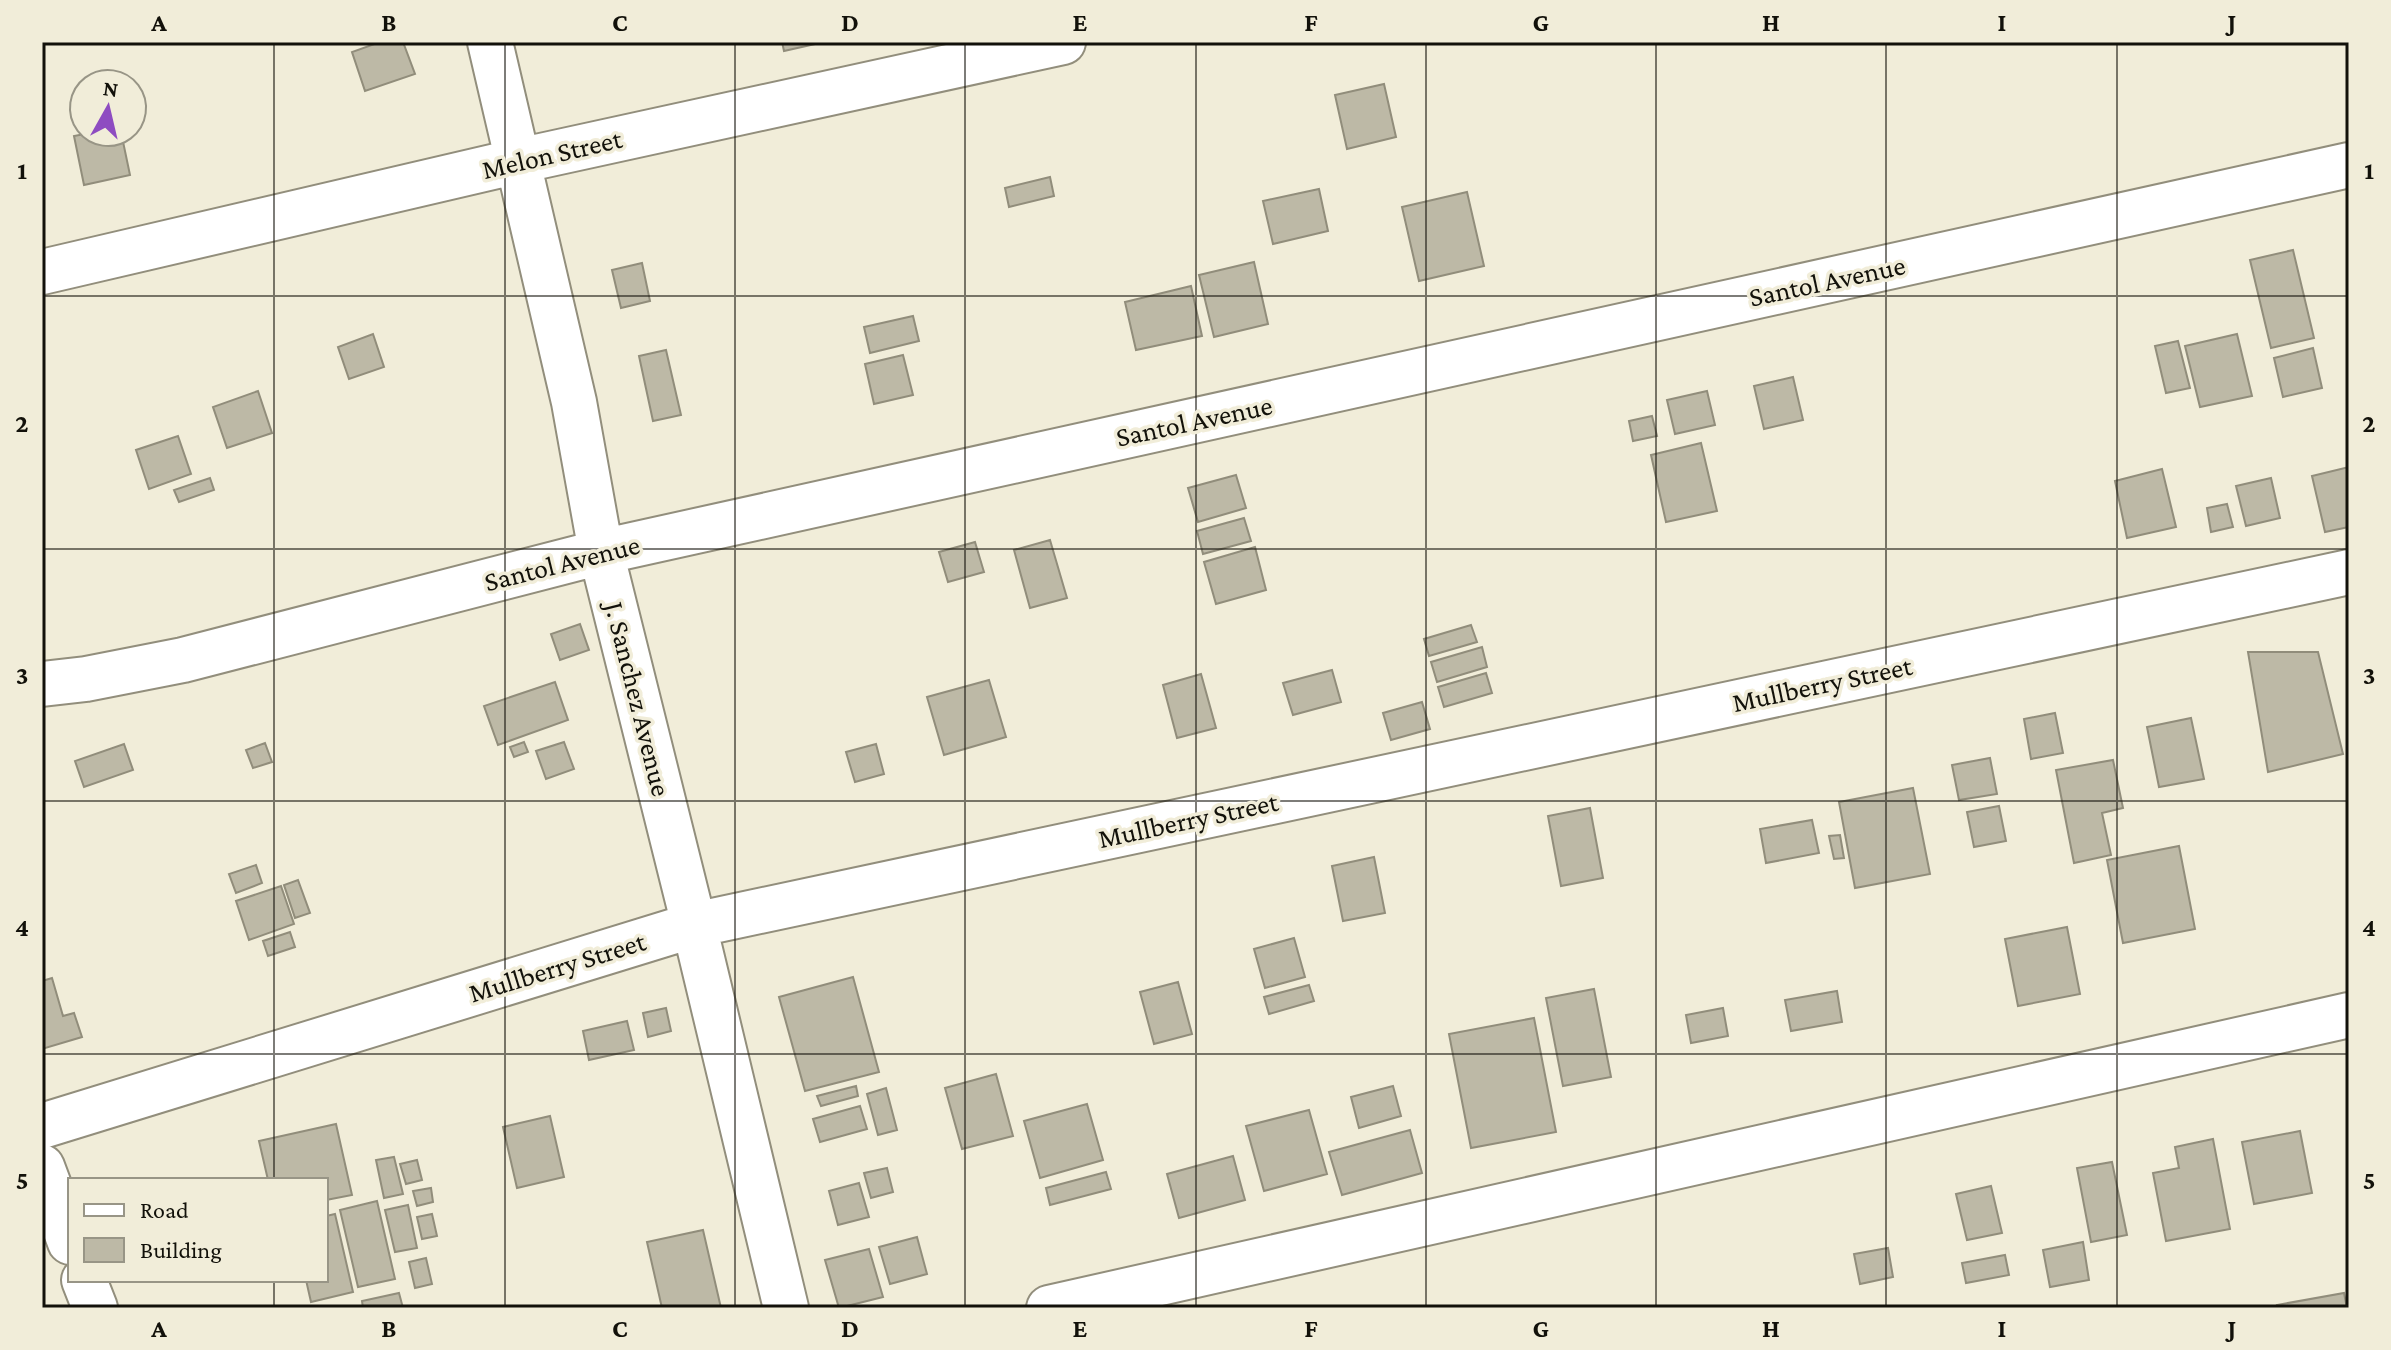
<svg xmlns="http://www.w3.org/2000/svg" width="2391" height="1350" font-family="'Crimson Pro',serif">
  <rect width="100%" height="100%" fill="#f1edd9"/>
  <!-- building -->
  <path fill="#bdb9a6" stroke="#918d7b" stroke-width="2" d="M380 42H403L415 74 365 91 352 52Z
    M782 42H824L784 51Z
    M1384 84 1396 137 1347 149 1335 95Z
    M95 132H121L130 175 84 185 74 136Z
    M1050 177 1054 196 1009 207 1005 188Z
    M1319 189 1328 231 1273 244 1263 201Z
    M1467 192 1484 266 1419 281 1402 207Z
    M2293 250 2314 338 2271 348 2250 260Z
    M1254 262 1268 324 1214 337 1199 275Z
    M642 263 650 301 621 308 612 270Z
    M1191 286 1202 336 1136 350 1125 302Z
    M913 316 919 341 870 353 864 327Z
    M373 334 384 367 349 379 338 347Z
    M2237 334 2252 396 2200 407 2185 346Z
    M2178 341 2190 388 2166 393 2155 346Z
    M2313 348 2322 388 2283 397 2274 358Z
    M666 350 681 415 653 421 639 356Z
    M903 355 913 395 874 404 865 364Z
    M1793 377 1803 420 1764 429 1754 386Z
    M258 391 272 433 227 448 213 407Z
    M1707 391 1715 425 1675 434 1667 400Z
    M1652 416 1657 436 1633 441 1629 421Z
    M178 436 191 474 149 489 136 450Z
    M1701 443 1717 511 1666 522 1651 455Z
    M2349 467V527L2325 532 2312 476Z
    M2162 469 2176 527 2127 538 2115 481Z
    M1236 475 1246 508 1198 522 1188 488Z
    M210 478 214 490 179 502 174 490Z
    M2271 478 2280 518 2246 526 2236 486Z
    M2227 504 2233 527 2211 532 2207 508Z
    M1244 518 1251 541 1203 554 1197 531Z
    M1050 540 1067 598 1030 608 1014 550Z
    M975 542 984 572 948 582 939 552Z
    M1255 547 1266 590 1216 604 1204 562Z
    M580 624 589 650 560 660 551 634Z
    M1471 625 1477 642 1429 656 1424 639Z
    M1482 647 1487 667 1437 682 1431 662Z
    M2248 652H2318L2343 754 2268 772Z
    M1332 670 1341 702 1293 715 1283 683Z
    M1486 673 1492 693 1444 707 1438 687Z
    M1201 674 1216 728 1177 738 1163 685Z
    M989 680 1006 737 944 755 927 697Z
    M555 682 568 720 498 745 484 706Z
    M1422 702 1430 729 1391 740 1383 713Z
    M2055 713 2063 753 2031 759 2024 719Z
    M2191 718 2204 779 2159 787 2147 727Z
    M524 742 528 752 514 757 510 747Z
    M564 742 574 769 546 779 536 751Z
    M265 743 272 762 253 768 246 750Z
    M124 744 133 770 84 787 75 761Z
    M876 744 884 774 855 782 846 752Z
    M1990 758 1997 794 1959 800 1952 765Z
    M2113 760 2123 808 2102 813 2111 855 2074 863 2056 770Z
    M1913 788 1930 874 1855 888 1839 802Z
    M1999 806 2006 841 1974 847 1967 812Z
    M1590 808 1603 878 1561 886 1548 816Z
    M1812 820 1819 853 1766 863 1760 829Z
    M1840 835 1844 858 1834 859 1829 836Z
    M2179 846 2195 929 2123 943 2107 860Z
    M1374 857 1385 913 1343 921 1332 866Z
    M256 865 262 883 236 893 229 874Z
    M298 880 310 913 295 918 284 885Z
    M281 886 294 924 249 940 236 901Z
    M2067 927 2080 994 2018 1006 2005 939Z
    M290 932 295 947 268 956 263 941Z
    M1294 938 1305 977 1265 988 1254 949Z
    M853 977 879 1072 805 1091 779 997Z
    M52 978 63 1016 74 1013 82 1037 42 1049V981Z
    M1178 982 1192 1034 1154 1044 1140 992Z
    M1309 985 1314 1001 1269 1014 1264 997Z
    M1594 989 1611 1077 1563 1086 1546 998Z
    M1837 991 1842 1022 1791 1031 1785 1000Z
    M666 1008 671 1031 648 1037 643 1013Z
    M1723 1008 1728 1036 1691 1043 1686 1015Z
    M1534 1018 1556 1132 1471 1148 1449 1034Z
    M627 1021 634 1050 589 1060 583 1031Z
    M996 1074 1013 1136 962 1149 945 1088Z
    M856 1086 858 1096 821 1106 817 1096Z
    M1393 1086 1401 1116 1359 1128 1351 1097Z
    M886 1088 897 1130 878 1135 867 1094Z
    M1087 1104 1103 1160 1040 1178 1024 1121Z
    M860 1106 867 1129 820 1142 813 1119Z
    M1309 1110 1327 1174 1264 1191 1246 1126Z
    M550 1116 564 1177 517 1188 503 1127Z
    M336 1124 352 1195 326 1200V1180H268L259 1141Z
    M1410 1130 1422 1173 1342 1195 1329 1152Z
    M2300 1131 2312 1193 2254 1204 2242 1142Z
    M2213 1139 2230 1229 2166 1241 2153 1173 2179 1168 2175 1147Z
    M1233 1156 1245 1200 1179 1218 1167 1174Z
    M394 1157 403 1194 384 1198 376 1160Z
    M417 1160 422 1180 406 1184 400 1164Z
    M2112 1162 2127 1235 2091 1242 2077 1168Z
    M887 1168 893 1192 871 1198 864 1173Z
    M1106 1172 1111 1189 1050 1205 1046 1188Z
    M859 1183 869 1217 838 1225 829 1191Z
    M1991 1186 2002 1233 1967 1240 1956 1194Z
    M431 1188 433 1202 417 1206 413 1191Z
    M377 1201 395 1279 358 1287 340 1210Z
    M408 1205 417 1248 395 1252 385 1210Z
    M335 1214 353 1292 311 1302 306 1280H326V1216Z
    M432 1214 437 1236 422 1239 417 1217Z
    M703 1230 721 1308H662L647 1242Z
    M917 1237 927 1274 890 1284 879 1247Z
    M2083 1242 2089 1280 2050 1287 2043 1250Z
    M1888 1248 1893 1277 1860 1284 1854 1254Z
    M869 1249 883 1297 839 1308 825 1260Z
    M2005 1255 2009 1275 1966 1283 1962 1263Z
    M426 1258 432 1284 415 1288 409 1262Z
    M399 1293 403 1308H363L362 1301Z
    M2344 1293 2347 1308H2278L2277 1305Z"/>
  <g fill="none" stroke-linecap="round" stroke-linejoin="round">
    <!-- minor casing -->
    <g stroke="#928e7c" stroke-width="48">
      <path id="minor" d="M490 42 574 402 601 552 694 925 786 1308
        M42 272 518 161 1063 42
        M42 684 86 679 183 660 601 552 2349 165
        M42 1126 694 925 2349 572
        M42 1167 70 1242
        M84 1280 95 1308
        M1049 1308 2349 1015"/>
    </g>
    <!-- minor -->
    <use href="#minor" stroke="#fff" stroke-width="44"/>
  </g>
  <!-- grid -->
  <path fill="none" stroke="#12110a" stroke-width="2" stroke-opacity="0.55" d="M274 42V1180M505 42V1308M735 42V1308M965 42V1308M1196 42V1308M1426 42V1308M1656 42V1308M1886 42V1308M2117 42V1308M42 296H2349M42 549H2349M42 801H2349M42 1054H2349M274 1280V1308"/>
  <g text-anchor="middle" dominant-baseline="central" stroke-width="7" stroke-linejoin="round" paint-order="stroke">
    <!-- street labels -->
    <g font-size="28" fill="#12110a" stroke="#f1edd9">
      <text transform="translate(552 154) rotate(-13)">Melon Street</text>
      <text transform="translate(1827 281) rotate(-12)">Santol Avenue</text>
      <text transform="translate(1194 421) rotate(-12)">Santol Avenue</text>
      <text transform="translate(562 563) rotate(-14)">Santol Avenue</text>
      <text transform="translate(1822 684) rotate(-12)">Mullberry Street</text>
      <text transform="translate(638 699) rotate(76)">J. Sanchez Avenue</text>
      <text transform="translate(1188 820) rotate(-12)">Mullberry Street</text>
      <text transform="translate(557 967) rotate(-17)">Mullberry Street</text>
    </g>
  </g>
  <!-- border -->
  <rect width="2391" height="1350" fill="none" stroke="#f1edd9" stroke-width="88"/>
  <!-- legend -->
  <rect x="68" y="1178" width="260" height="104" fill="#f1edd9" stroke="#989586" stroke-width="2"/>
  <rect x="84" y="1204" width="40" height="12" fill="#ffffff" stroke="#989586" stroke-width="2"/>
  <text x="140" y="1218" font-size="24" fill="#12110a">Road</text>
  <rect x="84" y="1238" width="40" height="24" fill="#bdb9a6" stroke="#989586" stroke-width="2"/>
  <text x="140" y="1258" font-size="24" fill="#12110a">Building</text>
  <!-- north arrow -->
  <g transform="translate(108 108) rotate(8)"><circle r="38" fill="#f1edd9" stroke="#989586" stroke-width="2"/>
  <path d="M0-6L14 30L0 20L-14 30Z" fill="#8e4cc1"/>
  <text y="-12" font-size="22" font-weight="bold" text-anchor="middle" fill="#12110a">N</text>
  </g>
  <rect x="44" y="44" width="2303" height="1262" fill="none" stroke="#12110a" stroke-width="3"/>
  <g font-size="26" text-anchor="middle" font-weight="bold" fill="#12110a">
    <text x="159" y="31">A</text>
    <text x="389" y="31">B</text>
    <text x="620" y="31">C</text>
    <text x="850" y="31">D</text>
    <text x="1080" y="31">E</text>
    <text x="1311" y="31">F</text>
    <text x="1541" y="31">G</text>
    <text x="1771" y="31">H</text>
    <text x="2002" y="31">I</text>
    <text x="2232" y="31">J</text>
    <text x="22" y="179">1</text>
    <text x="2369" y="179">1</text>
    <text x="22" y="432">2</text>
    <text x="2369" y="432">2</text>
    <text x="22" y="684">3</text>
    <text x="2369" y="684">3</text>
    <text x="22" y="936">4</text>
    <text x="2369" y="936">4</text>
    <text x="22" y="1189">5</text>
    <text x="2369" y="1189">5</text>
    <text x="159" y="1337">A</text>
    <text x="389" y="1337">B</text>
    <text x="620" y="1337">C</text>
    <text x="850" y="1337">D</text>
    <text x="1080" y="1337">E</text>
    <text x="1311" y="1337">F</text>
    <text x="1541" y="1337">G</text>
    <text x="1771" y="1337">H</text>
    <text x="2002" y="1337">I</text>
    <text x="2232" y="1337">J</text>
  </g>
</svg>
